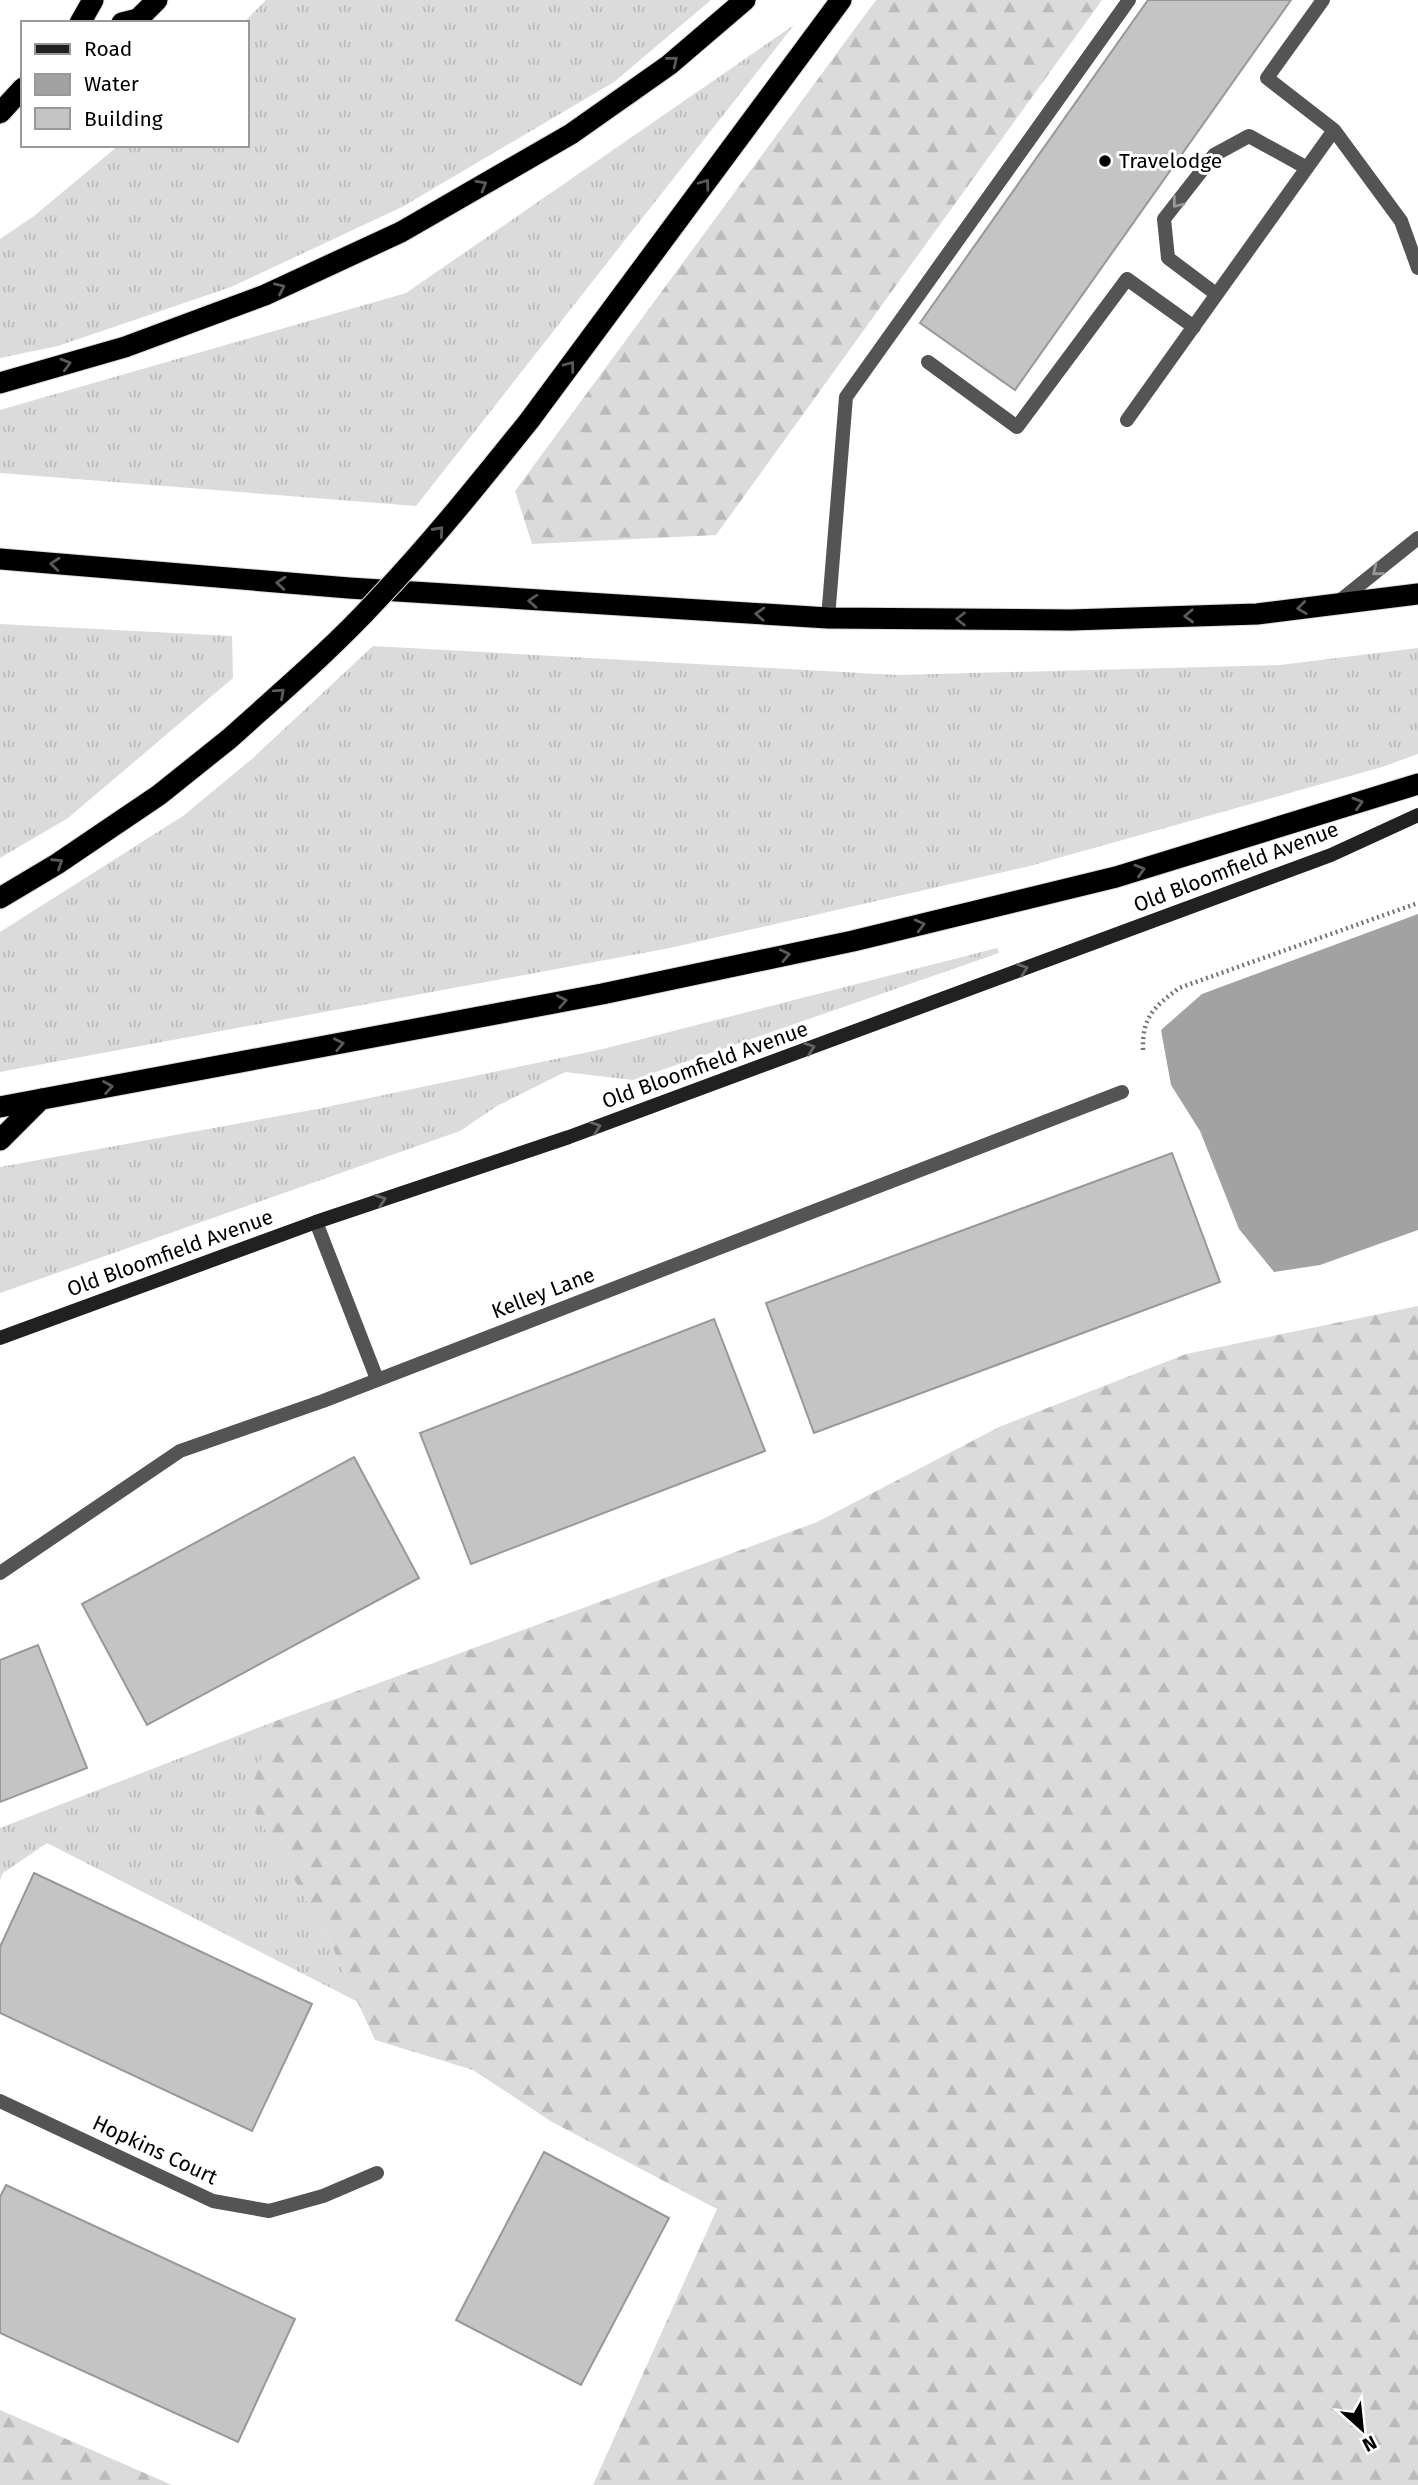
<svg xmlns="http://www.w3.org/2000/svg" width="1418" height="2485" font-family="'Fira Sans',sans-serif">
  <defs>
    <pattern id="grass-tufts" width="24" height="20" patternUnits="userSpaceOnUse" patternTransform="scale(1.75)"><rect width="24" height="20" fill="#dbdbdb"/><path d="M3 7l-1-3M5 7V3M7 7l1-3M15 17l-1-3M17 17v-4M19 17l1-3" fill="none" stroke="#bababa"/></pattern>
    <pattern id="forest-firs" width="22" height="20" patternUnits="userSpaceOnUse" patternTransform="scale(1.75)"><rect width="22" height="20" fill="#dbdbdb"/><path d="M5 1l3.5 6h-7zM16 11l3.5 6h-7z" fill="#bababa"/></pattern>
  </defs>
  <rect width="100%" height="100%" fill="#fff"/>
  <!-- grass -->
  <path fill="url(#grass-tufts)" d="M266 0H711L614 82 402 207 231 287 58 346 0 358V239L34 216 119 145H247V23H243Z
    M794 25 416 506 0 473V410L406 293Z
    M0 624 232 636 233 678 68 818 0 858Z
    M373 646 897 675 1280 665 1418 648V754L1382 767 1026 867 670 948 0 1072V932L183 816 253 758Z
    M997 948 999 953 633 1080 565 1072 497 1106 460 1131 0 1293V1167L317 1109 603 1049Z
    M273 1722 249 1800 329 1940 358 2002 47 1843 3 1873 0 1880V1828Z"/>
  <!-- forest -->
  <path fill="url(#forest-firs)" d="M876 0H1102L716 535 532 544 515 491Z
    M1418 1306V2485H593L717 2209 552 2122 473 2070 375 2040 329 1940 248 1799 273 1722 817 1522 999 1427 1186 1354Z
    M0 2410 172 2485H0Z"/>
  <!-- water -->
  <path fill="#a2a2a2" d="M1418 914V1230L1320 1265 1274 1272 1239 1229 1200 1131 1171 1085 1161 1030 1202 994Z"/>
  <!-- building -->
  <path fill="#c4c4c4" stroke="#989898" stroke-width="2" d="M1148 0H1291L1015 390 920 323Z
    M1172 1153 1220 1282 814 1433 766 1303Z
    M714 1319 765 1451 471 1564 420 1433Z
    M354 1457 419 1578 147 1725 82 1604Z
    M38 1645 87 1768 0 1802V1660Z
    M34 1873 312 2004 252 2131 0 2013V1947Z
    M544 2152 669 2218 581 2385 456 2320Z
    M6 2185 295 2319 238 2442 0 2333V2197Z"/>
  <g fill="none" stroke-linecap="round" stroke-linejoin="round">
    <!-- highway casing -->
    <g stroke="#dbdbdb" stroke-width="23">
      <path id="highway" d="M80 23 93 0
        M122 23 138 19 157 0
        M0 113 23 88
        M0 383 125 347 265 295 401 232 571 134 669 65 745 0
        M529 421 841 0
        M0 559 349 588 828 618 1071 620 1257 614 1418 594
        M0 898 57 864 159 795 229 739
        M0 1107 602 994 853 941 1116 877 1418 784
        M0 1140 41 1099"/>
    </g>
    <!-- path -->
    <path stroke="#767676" stroke-width="4.5" stroke-dasharray="2 3.5" stroke-linecap="butt" d="M1143 1050C1142 1017 1154 1007 1179 988L1418 903"/>
    <!-- lane -->
    <path stroke="#545454" stroke-width="14" d="M1323 0 1267 78 1334 130 1401 221 1418 268
      M1216 294 1168 258 1164 219 1214 155 1249 136 1307 168
      M928 362 1017 427 1127 279 1194 327
      M1127 420 1334 130
      M1337 603 1418 538
      M828 618 846 397 1129 0"/>
    <!-- street -->
    <path stroke="#545454" stroke-width="14" d="M316 1222 377 1379
      M0 1573 180 1451 323 1401 1122 1092
      M0 2101 213 2201 269 2211 323 2196 377 2173"/>
    <!-- secondary -->
    <path stroke="#212121" stroke-width="14" d="M0 1338 316 1222 569 1137 1331 855 1418 815"/>
    <!-- highway -->
    <use href="#highway" stroke="#000" stroke-width="21"/>
    <!-- highway-bridge casing -->
    <g stroke="#dbdbdb" stroke-width="23" stroke-linecap="butt">
      <path id="highway-bridge" d="M229 739C279 694 331 650 377 600 431 543 480 482 529 421"/>
    </g>
    <!-- highway-bridge -->
    <use href="#highway-bridge" stroke="#000" stroke-width="21"/>
  </g>
  <!-- one-way arrows -->
  <defs><path id="oneway-chevron" d="M-2-3.5L2.5 0L-2 3.5" fill="none" stroke-width="1.6" stroke-linecap="round" stroke-linejoin="round" transform="scale(1.75)"/></defs>
  <g stroke="#595959">
    <use href="#oneway-chevron" transform="translate(673 61) rotate(-39)"/>
    <use href="#oneway-chevron" transform="translate(705 184) rotate(-54)"/>
    <use href="#oneway-chevron" transform="translate(482 185) rotate(-30)"/>
    <use href="#oneway-chevron" transform="translate(280 288) rotate(-25)"/>
    <use href="#oneway-chevron" transform="translate(66 364) rotate(-16)"/>
    <use href="#oneway-chevron" transform="translate(570 366) rotate(-53)"/>
    <use href="#oneway-chevron" transform="translate(439 531) rotate(-48)"/>
    <use href="#oneway-chevron" transform="translate(55 564) rotate(-175)"/>
    <use href="#oneway-chevron" transform="translate(281 583) rotate(-175)"/>
    <use href="#oneway-chevron" transform="translate(533 601) rotate(-176)"/>
    <use href="#oneway-chevron" transform="translate(1302 608) rotate(173)"/>
    <use href="#oneway-chevron" transform="translate(760 614) rotate(-177)"/>
    <use href="#oneway-chevron" transform="translate(1189 616) rotate(178)"/>
    <use href="#oneway-chevron" transform="translate(961 619) rotate(-180)"/>
    <use href="#oneway-chevron" transform="translate(280 693) rotate(-42)"/>
    <use href="#oneway-chevron" transform="translate(1358 803) rotate(-17)"/>
    <use href="#oneway-chevron" transform="translate(58 863) rotate(-33)"/>
    <use href="#oneway-chevron" transform="translate(1140 870) rotate(-17)"/>
    <use href="#oneway-chevron" transform="translate(920 925) rotate(-14)"/>
    <use href="#oneway-chevron" transform="translate(785 955) rotate(-12)"/>
    <use href="#oneway-chevron" transform="translate(562 1001) rotate(-11)"/>
    <use href="#oneway-chevron" transform="translate(339 1044) rotate(-11)"/>
    <use href="#oneway-chevron" transform="translate(108 1087) rotate(-10)"/>
  </g>
  <g stroke="#989898">
    <use href="#oneway-chevron" transform="translate(1177 203) rotate(128)"/>
    <use href="#oneway-chevron" transform="translate(1377 571) rotate(141)"/>
  </g>
  <g stroke="#646464">
    <use href="#oneway-chevron" transform="translate(1023 969) rotate(-20)"/>
    <use href="#oneway-chevron" transform="translate(810 1048) rotate(-20)"/>
    <use href="#oneway-chevron" transform="translate(596 1127) rotate(-20)"/>
    <use href="#oneway-chevron" transform="translate(381 1200) rotate(-19)"/>
  </g>
  <!-- markers -->
  <circle fill="#000" stroke="#fff" stroke-width="2.5" cx="1105" cy="161" r="7"/>
  <g text-anchor="middle" dominant-baseline="central" stroke-width="6" stroke-linejoin="round" paint-order="stroke">
    <!-- poi labels -->
    <g font-size="21" fill="#000" stroke="#fff" text-anchor="start">
      <text x="1119" y="161">Travelodge</text>
    </g>
    <!-- street labels -->
    <g font-size="21" fill="#000" stroke="#fff">
      <text transform="translate(1236 867) rotate(-21)">Old Bloomfield Avenue</text>
      <text transform="translate(705 1065) rotate(-20)">Old Bloomfield Avenue</text>
      <text transform="translate(170 1253) rotate(-20)">Old Bloomfield Avenue</text>
      <text transform="translate(543 1293) rotate(-21)">Kelley Lane</text>
      <text transform="translate(155 2150) rotate(25)">Hopkins Court</text>
    </g>
  </g>
  <!-- legend -->
  <rect x="21" y="21" width="228" height="126" fill="#ffffff" stroke="#999999" stroke-width="2"/>
  <rect x="35" y="44" width="35" height="10" fill="#212121" stroke="#999999" stroke-width="2"/>
  <text x="84" y="56" font-size="21" fill="#000000">Road</text>
  <rect x="35" y="74" width="35" height="21" fill="#a2a2a2" stroke="#999999" stroke-width="2"/>
  <text x="84" y="91" font-size="21" fill="#000000">Water</text>
  <rect x="35" y="108" width="35" height="21" fill="#c4c4c4" stroke="#999999" stroke-width="2"/>
  <text x="84" y="126" font-size="21" fill="#000000">Building</text>
  <!-- north arrow -->
  <g transform="translate(1362 2429) rotate(153)" stroke="#ffffff" stroke-width="5" paint-order="stroke">
  <path d="M0-5L12 26L0 18L-12 26Z" fill="#000000"/>
  <text y="-10" font-size="19" font-weight="bold" text-anchor="middle" fill="#000000">N</text>
  </g>
</svg>
